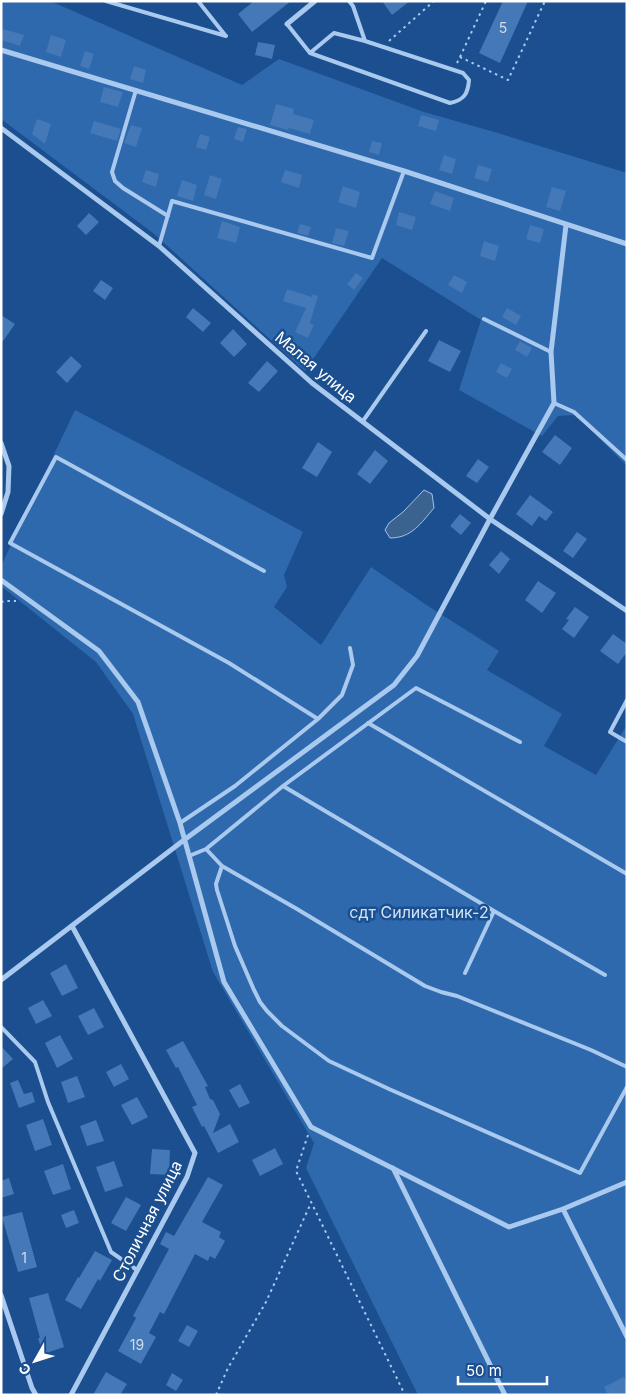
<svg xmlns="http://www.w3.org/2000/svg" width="628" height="1396" font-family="Inter,sans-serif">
  <rect width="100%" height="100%" fill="#1b4f8f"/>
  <!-- green -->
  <path fill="#2e69ad" d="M1 1H50L242 85 279 59 424 112 491 131 627 173V466L576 415 558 416 542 436 459 390 481 320 382 258 305 371 153 233 1 119Z
    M75 410 144 446 303 532 284 575 287 587 274 607 321 645 371 567 428 606 499 651 487 670 562 714 544 746 596 775 627 725V1395H418L306 1168 314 1143 213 972 133 714 96 662 1 586V566Z"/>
  <!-- water -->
  <path fill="#3c6290" stroke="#9cc4f0" d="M424 490 432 494 434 508C421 523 412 538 390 538L385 530 389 523 403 512Z"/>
  <!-- building -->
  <path fill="#4478b7" d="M254 1H291L252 32 238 14Z
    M382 1H410L392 15Z
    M503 1H528L500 63 479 53Z
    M3 29 24 35 20 46 1 40Z
    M51 35 66 40 61 57 46 52Z
    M258 42 275 45 272 59 255 55Z
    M85 51 94 54 89 69 80 66Z
    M134 66 146 70 143 83 130 79Z
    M104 87 123 92 118 107 100 102Z
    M276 104 294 109 293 114 314 120 310 134 289 128 288 130 270 125Z
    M421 115 439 120 436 131 418 126Z
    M37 119 51 124 45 144 32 134Z
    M94 121 121 129 117 141 90 133Z
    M131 125 142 128 136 147 124 143Z
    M238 127 247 129 243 142 234 139Z
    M200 134 210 137 206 150 196 147Z
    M372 141 382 143 379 155 369 152Z
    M444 155 456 159 452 174 439 170Z
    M478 165 492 169 488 182 474 178Z
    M146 170 159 174 156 187 142 182Z
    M285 170 302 175 299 188 281 182Z
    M210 175 222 179 216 199 204 195Z
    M182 180 197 185 193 201 177 196Z
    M343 186 360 192 356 208 338 202Z
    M552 187 566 191 560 211 546 207Z
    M435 191 454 198 450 211 430 204Z
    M399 212 416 217 412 230 396 225Z
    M89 213 99 222 86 235 77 226Z
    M222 221 240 227 236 243 217 238Z
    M300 224 311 227 308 236 297 233Z
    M530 225 544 229 540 243 526 239Z
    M336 228 349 231 344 246 332 243Z
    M484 241 499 246 495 261 480 256Z
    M356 273 363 278 354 290 347 284Z
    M454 275 467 282 462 293 448 285Z
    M101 280 113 288 105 300 93 291Z
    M287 289 312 297 313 294 318 296 310 323 314 325 308 338 295 332 306 308 283 301Z
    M193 308 211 323 203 332 186 317Z
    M507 308 521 316 516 325 502 317Z
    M1 315 15 324 1 344Z
    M233 329 247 344 234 357 220 343Z
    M439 340 461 351 450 372 428 361Z
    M520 341 532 348 527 357 515 350Z
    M71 356 82 366 67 383 56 372Z
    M267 361 278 371 259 392 248 383Z
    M501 363 512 369 507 378 496 372Z
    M555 435 572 448 560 465 542 452Z
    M318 442 332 452 317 477 302 468Z
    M375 450 388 461 370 484 357 474Z
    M478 459 489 467 477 483 466 476Z
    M530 495 553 512 546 521 539 516 532 526 516 514Z
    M460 514 471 523 461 535 450 526Z
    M577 532 587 539 573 558 563 551Z
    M501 551 510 559 499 574 489 565Z
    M538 581 556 593 542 613 525 600Z
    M575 607 589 617 574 638 562 629 569 620 566 619Z
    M613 634 627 644V652L618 664 600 651Z
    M66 964 78 988 62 996 50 973Z
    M43 1000 52 1016 36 1024 28 1008Z
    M94 1008 104 1027 88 1035 78 1016Z
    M60 1035 73 1059 57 1068 45 1043Z
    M183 1041 208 1086 205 1087 210 1099 213 1100 220 1114 213 1133 230 1124 239 1142 218 1153 204 1126 202 1127 192 1107 197 1105 178 1067 176 1068 166 1050Z
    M1 1046 13 1059 1 1069Z
    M121 1064 129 1079 114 1087 106 1072Z
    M77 1076 85 1097 68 1103 61 1082Z
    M18 1080 24 1094 32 1092 35 1102 19 1108 10 1083Z
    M240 1084 250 1103 239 1108 229 1090Z
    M137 1097 148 1117 132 1125 121 1105Z
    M43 1119 52 1145 35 1151 26 1125Z
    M96 1120 104 1141 87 1146 80 1126Z
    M275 1148 283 1164 260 1176 252 1160Z
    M152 1149 170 1150 169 1175 150 1174Z
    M114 1161 123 1186 105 1192 96 1167Z
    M63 1164 71 1189 53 1195 44 1171Z
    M208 1177 223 1185 202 1222 221 1232 219 1237 225 1241 215 1259 210 1256 208 1261 195 1254 164 1314 160 1312 149 1333 156 1337 141 1364 118 1351 136 1318 133 1316 169 1249 160 1244 166 1232 174 1236Z
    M9 1178 14 1194 1 1198V1181Z
    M126 1197 141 1205 126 1231 111 1223Z
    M74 1210 79 1223 66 1228 61 1215Z
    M22 1212 37 1267 18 1272 2 1217Z
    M95 1251 112 1260 100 1281 98 1279 81 1309 65 1300 78 1277 79 1278Z
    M48 1293 64 1347 43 1354 38 1338H40L29 1298Z
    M187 1325 198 1331 189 1347 178 1341Z
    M106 1372 127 1384 120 1395H93Z
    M172 1373 183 1380 176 1391 166 1385Z
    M624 1377 627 1383V1395H608L604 1387Z"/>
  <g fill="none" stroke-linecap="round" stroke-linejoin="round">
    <!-- path -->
    <path stroke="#a9c9ee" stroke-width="2" stroke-dasharray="2.5 4" stroke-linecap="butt" d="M389 41 434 1
      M460 57 486 1
      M457 63 460 57 508 80 545 1
      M1 602 6 601H16
      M308 1135 296 1171 405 1395
      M216 1395 228 1368 266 1302 311 1203"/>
    <!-- lane -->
    <path stroke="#a9c9ee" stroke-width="4" d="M106 1 226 36
      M198 1 225 35
      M349 1 353 6 365 41 463 73 469 80C468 94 464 100 450 103L310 53 334 33 365 41
      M287 24 310 53
      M136 90 112 172 115 181 123 188 168 216
      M159 246 172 201 372 258 404 171
      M484 319 551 352
      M554 403 574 412 627 460
      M363 421 426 331
      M264 571 56 457 10 543 229 663 318 719
      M627 700 610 732 627 742
      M368 723 627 874
      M283 786 494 911 605 975
      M180 823 235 786 318 719 342 695 353 665 350 648
      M206 849 222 866 297 909 425 986 441 992 457 996 591 1050 627 1067
      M189 856 206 849 283 786 416 688 520 742
      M222 866 216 884 217 890 235 946 254 990 260 1002 267 1011 282 1026 329 1061 389 1089 580 1173 627 1087
      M465 973 494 911
      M1 1027 35 1062 48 1102 111 1252 137 1270"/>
    <!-- street -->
    <path stroke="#a9c9ee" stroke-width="5" d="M287 24 315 1
      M1 50 404 171 627 244
      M1 128 159 246 312 383 490 519 627 611
      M1 443 9 466 8 492 1 514
      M1 580 99 651 138 702 180 823 224 982 311 1127 509 1227 563 1209 627 1182
      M1 980 184 840 394 685 417 656 490 519 554 403 551 352 566 225
      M393 1168 505 1395
      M563 1209 627 1337
      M1 1295 32 1388 36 1395
      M71 1395 187 1177 195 1153 72 926"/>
  </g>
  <g text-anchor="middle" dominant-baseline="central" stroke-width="5" stroke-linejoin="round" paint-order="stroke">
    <!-- number labels -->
    <g font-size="14" fill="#d0dded">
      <text x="503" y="27">5</text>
      <text x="24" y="1257">1</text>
      <text x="137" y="1344">19</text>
    </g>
    <!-- street labels -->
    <g font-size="16" fill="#fff" stroke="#1b4f8f">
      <text transform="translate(316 367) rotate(40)">Малая улица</text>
      <text transform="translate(147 1221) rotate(-63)">Столичная улица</text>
    </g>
    <!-- park labels -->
    <g font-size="16" fill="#cfe3fa" stroke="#1b4f8f">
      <text x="419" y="912">сдт Силикатчик-2</text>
    </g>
  </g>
  <!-- border -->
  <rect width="628" height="1396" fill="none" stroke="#ffffff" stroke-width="5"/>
  <!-- north arrow -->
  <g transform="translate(35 1361) rotate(231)" stroke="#1b4f8f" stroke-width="4" paint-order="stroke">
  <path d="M0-4L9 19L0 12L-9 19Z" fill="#ffffff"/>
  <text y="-8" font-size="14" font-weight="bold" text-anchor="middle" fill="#ffffff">С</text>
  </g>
  <!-- scale -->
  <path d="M458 1376v8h89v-8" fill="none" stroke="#ffffff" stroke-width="2.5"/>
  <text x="466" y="1376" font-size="15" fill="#ffffff" stroke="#1b4f8f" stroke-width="4" paint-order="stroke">50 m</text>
</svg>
